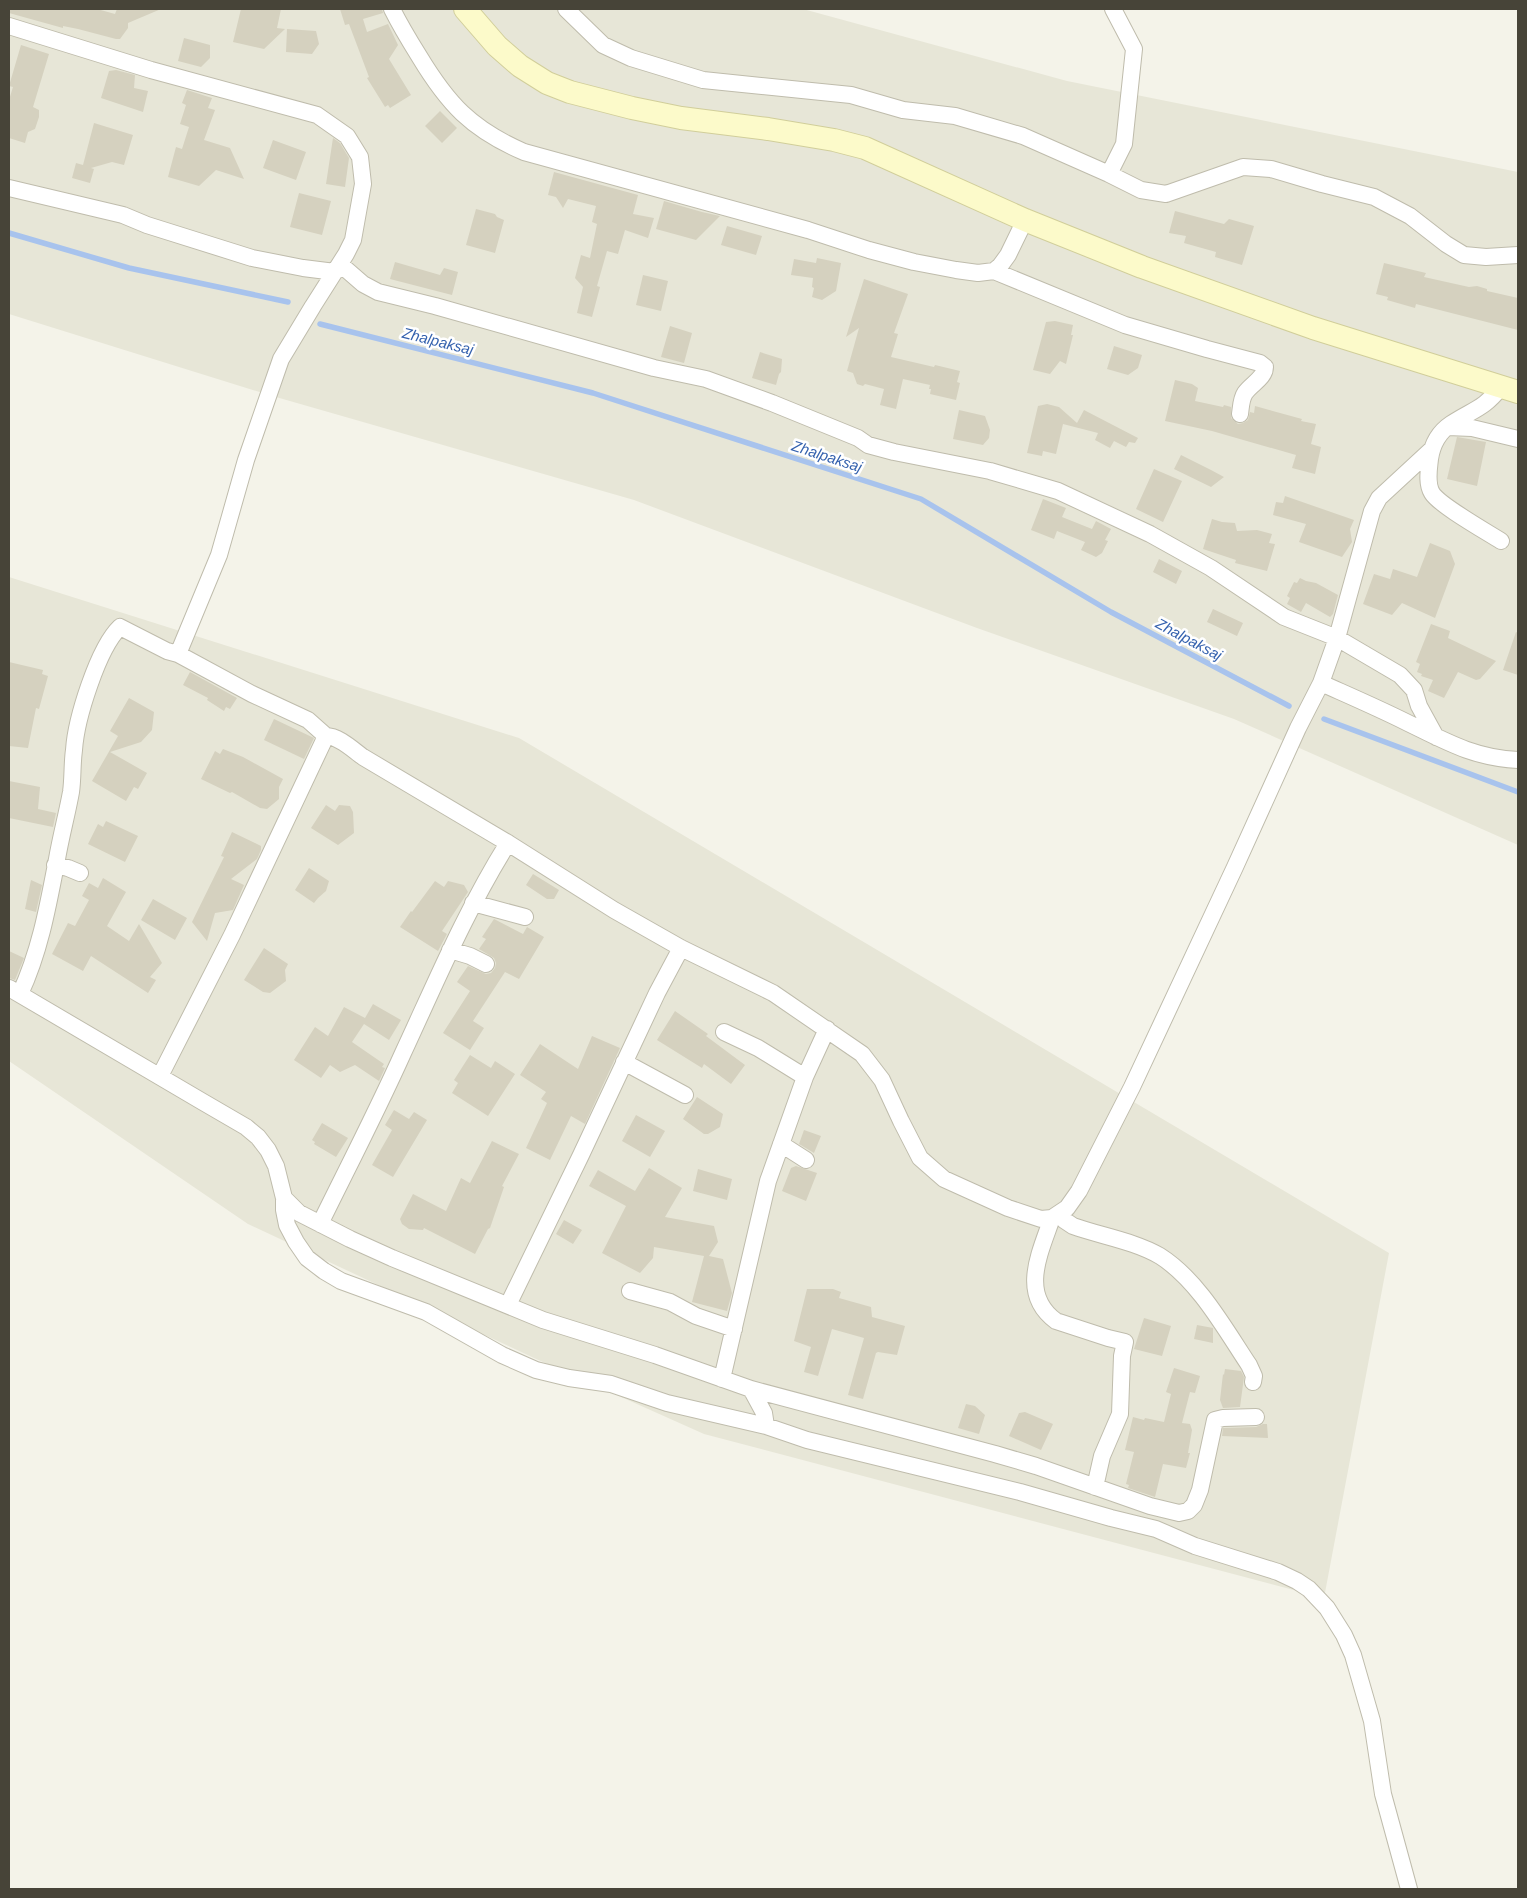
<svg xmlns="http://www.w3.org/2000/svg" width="1527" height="1898" font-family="Helvetica,sans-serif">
  <rect width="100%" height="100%" fill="#f4f3e9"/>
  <!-- residential -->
  <path fill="#e7e6d7" d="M9 9H803L1067 81 1518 172V845L1234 719 977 628 634 500 269 395 9 314Z
    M9 577 519 738 1389 1253 1324 1598 704 1434 534 1358 248 1224 9 1061Z"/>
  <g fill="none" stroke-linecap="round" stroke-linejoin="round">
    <!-- stream -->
    <path stroke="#a8c3ed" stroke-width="5.5" d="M9 233 129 268 288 302
      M320 324 593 393 921 499 1111 612 1289 706
      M1324 719 1518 792"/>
  </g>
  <!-- building -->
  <path fill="#d5d1bf" d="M9 9H97L115 14 117 9H161L128 23V28L120 39H116L78 29 63 26V28L9 13Z
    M241 9H281L277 28 285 29 264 49 233 42Z
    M340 9H382L383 13 363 19 367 32 388 24 398 45 389 59 411 95 390 108 388 105 385 107 367 78 369 77 349 24 345 25Z
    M287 29 316 31 319 44 312 54 286 52Z
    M184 38 210 45V58L201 67 178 61Z
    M21 45 49 54 33 107 39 110V117L35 129 28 132 25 143 9 138V100L13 87 9 86Z
    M116 70 135 75 134 88 148 91 143 112 101 98 109 71Z
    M187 90 212 98 208 108 215 110 204 140 230 148 244 179 216 170 199 186 168 177 176 147 182 149 189 127 180 124 186 105 182 103Z
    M440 111 457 128 442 143 425 126Z
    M94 123 133 135 124 165 112 162 91 168 94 169 90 183 72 178 76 163 83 165Z
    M333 138 340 143 349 158 345 187 326 184Z
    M273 140 306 152 296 180 263 168Z
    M554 172 638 195 633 214 654 218 648 238 625 230 618 254 607 251 597 286 600 287 592 317 577 313 583 287 575 278 581 255 590 258 597 224 592 222 596 206 568 199 563 208 556 197 548 195Z
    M299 193 331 201 322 235 290 227Z
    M664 201 702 212 720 216 696 240 656 229Z
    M476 209 495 214 497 217 504 220 495 253 466 245Z
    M1175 211 1224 224 1229 219 1254 226 1242 265 1215 257 1216 252 1184 243 1186 236 1169 233Z
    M727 226 762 236 756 255 721 245Z
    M817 258 841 263 836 291 822 300 812 297 814 288 812 287 813 278 791 275 794 259 816 263Z
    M395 262 440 275 444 268 458 272 452 295 390 279Z
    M1384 263 1426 273 1424 277 1469 287 1477 286 1487 289V291L1518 298V330L1416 304 1415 308 1387 300 1388 297 1376 294Z
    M643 275 668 281 661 311 636 305Z
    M864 279 908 294 894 333 898 334 891 357 934 367 935 365 960 371 957 382 960 383 956 400 930 394 931 389H929L930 385 903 379 896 409 880 405 884 389 865 384 863 386 857 384 853 373 847 371 859 328 846 337Z
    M1055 321 1073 325 1071 335H1073L1066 364 1060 361 1050 374 1033 370 1046 322Z
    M670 326 692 333 684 363 661 357Z
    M1114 346 1142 355 1138 368 1128 375 1107 369Z
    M760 352 782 359 781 372 779 374 776 385 752 378Z
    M1175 380 1192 384 1198 388 1195 401 1223 407 1224 405 1231 407V418L1238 424 1243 423 1248 420 1250 412 1254 413 1255 406 1302 419 1301 421 1316 424 1311 444 1321 447 1315 474 1292 468 1296 455 1212 431 1165 421Z
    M1047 404 1059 407 1077 423 1084 410 1138 438 1135 443 1129 442 1126 447 1114 441 1110 448 1095 440 1098 433 1063 424 1056 454 1043 451 1042 456 1027 453 1038 406Z
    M959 410 985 416 990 430 989 438 983 445 953 439Z
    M1457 437 1486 442 1477 486 1447 479Z
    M1181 455 1211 470 1224 477 1211 487 1174 469Z
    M1154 469 1182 481 1163 522 1136 509Z
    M1285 496 1354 520 1350 529 1352 542 1342 557 1299 542 1306 524 1273 515 1276 502 1283 503Z
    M1043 499 1066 508 1062 517 1092 529 1096 521 1111 529 1105 540 1108 541 1102 553 1096 557 1081 550 1085 542 1057 531 1054 539 1031 530Z
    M1212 519 1222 522 1235 523 1237 531 1257 530 1272 534 1269 543 1275 544 1267 571 1235 563 1236 560 1203 549Z
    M1430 543 1450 551 1455 564 1435 618 1402 603 1392 615 1363 604 1374 574 1390 579 1393 569 1417 577Z
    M1159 559 1182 571 1176 584 1153 572Z
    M1300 578 1306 581 1316 583 1338 595 1333 614 1330 617 1306 603 1301 612 1287 604 1290 598 1287 596 1294 582 1297 583Z
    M1213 609 1243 623 1237 636 1207 622Z
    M1431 624 1450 631 1448 638 1496 661 1480 679 1476 680 1458 672 1444 698 1428 691 1433 680 1421 676 1422 674 1417 672 1420 664 1416 662Z
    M1516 632 1518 633V675L1503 670Z
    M9 662 43 670 42 674 48 676 39 709 36 708 28 748 9 746Z
    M190 672 237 698 230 709 226 707 224 711 207 700 208 698 183 685Z
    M129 698 154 712 152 730 141 742 110 752 147 773 138 789 134 787 126 801 92 781 118 736 110 731Z
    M274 719 314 738 304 759 264 740Z
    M223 749 243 757 283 779 279 787V799L267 809 260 808 232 792 230 793 201 779 215 751 220 754Z
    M9 781 40 787 38 809 56 813 53 827 9 818Z
    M326 805 335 811 339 805 350 806 353 812 354 833 338 845 311 828Z
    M106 821 138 836 125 862 88 844 98 824 103 827Z
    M232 832 261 846V850L257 859 231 879 244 885 233 910 215 913 207 941 192 922 224 857 221 856Z
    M309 868 329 881 326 891 318 898 314 903 295 890Z
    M533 874 559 890 554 899H547L526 885Z
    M103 878 126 892 107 926 129 941 139 924 162 963 150 977 156 980 148 993 91 956 83 971 52 954 68 923 75 926 89 900 82 896 89 883 98 888Z
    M31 880 42 885 36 912 25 909Z
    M435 881 444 887 448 881 464 885 468 892 442 931 447 934 438 951 400 927 411 911 412 912Z
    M153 899 187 918 175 940 141 920Z
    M494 919 523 934 527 927 544 937 519 979 505 972 473 1021 484 1028 470 1050 443 1033 470 991 457 982 468 966 486 974 491 973 495 968 496 963 494 958 479 949 486 939 482 937Z
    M264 948 288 964 285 970 286 981 270 993 263 992 244 980Z
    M9 951 24 958 15 980 9 978Z
    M373 1004 401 1020 389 1040 364 1024 352 1042 384 1064 382 1067 385 1068 379 1081 355 1065 340 1072 330 1065 321 1078 294 1060 315 1027 328 1036 344 1007 365 1018Z
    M675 1011 708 1034 706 1036 745 1065 731 1084 704 1064 702 1068 657 1040Z
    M592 1036 620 1048 585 1124 571 1116 550 1160 526 1148 547 1103 541 1099 546 1092 520 1075 540 1044 578 1069Z
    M470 1055 491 1068 495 1061 515 1074 488 1116 452 1093 458 1083 454 1080Z
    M697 1097 723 1114 720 1127 708 1134H704L683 1119Z
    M394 1110 409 1119 414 1112 427 1120 393 1177 372 1165 392 1130 385 1125Z
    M636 1115 665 1131 650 1157 622 1141Z
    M322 1123 348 1138 336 1157 314 1144 315 1142 312 1140Z
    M804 1130 821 1136 814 1153 799 1144Z
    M492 1141 519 1154 502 1186 504 1187 490 1228 488 1229 475 1254 424 1228 423 1230 409 1229 402 1224 400 1219 413 1194 446 1211 461 1178 470 1183Z
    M796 1166 817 1173 806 1201 782 1191 791 1168Z
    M649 1168 682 1188 665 1217 714 1226 718 1242 709 1256 723 1259 732 1293 727 1311 692 1302 704 1256 654 1247 653 1258 640 1273 602 1253 626 1206 589 1186 598 1170 635 1191Z
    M698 1169 732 1179 727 1200 693 1191Z
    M564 1220 582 1230 573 1244 556 1234Z
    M807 1289H833L841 1292 839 1298 871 1307 872 1317 905 1326 897 1355 878 1352 876 1353 863 1399 848 1395 864 1338 832 1329 818 1376 804 1372 811 1347 794 1341Z
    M1144 1318 1171 1326 1162 1356 1134 1349Z
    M1197 1325 1213 1328V1343L1194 1339Z
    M1174 1368 1200 1376 1195 1393 1190 1392 1182 1423 1190 1424 1192 1430 1188 1453H1190L1186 1468 1163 1464 1155 1497 1128 1488 1129 1485 1126 1484 1134 1452 1125 1450 1133 1417 1144 1420 1145 1418 1164 1422 1171 1394 1166 1392Z
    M1225 1369 1241 1371 1244 1377 1240 1407 1223 1408 1220 1400 1223 1374 1224 1375Z
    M966 1404 975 1406 985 1415 979 1434 958 1428Z
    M1025 1412 1053 1424 1041 1450 1009 1436 1019 1413Z
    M1263 1424H1267L1268 1438 1222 1436 1223 1428 1256 1427Z"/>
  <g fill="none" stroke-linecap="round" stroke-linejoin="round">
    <!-- minor casing -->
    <g stroke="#bfbcac" stroke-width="18">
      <path id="minor" d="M392 9C400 25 409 40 419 56 448 104 471 129 524 152L808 230 869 250 914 262 956 270 978 273 994 271 1000 266 1008 255 1025 220
        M566 9 603 45 631 58 703 80 851 95 903 110 955 116 1023 136 1109 174 1141 190 1166 194 1243 167 1271 169 1322 184 1374 197 1410 216 1446 244 1464 255 1486 257 1518 255
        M9 26 151 70 317 115 347 136 360 157 363 184 353 240 346 254 313 306 281 359 246 460 219 555 178 654
        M1109 174 1124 144 1134 49 1113 9
        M9 188 123 215 147 225 252 258 303 268 335 272
        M340 264 363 284 378 292 435 306 654 368 706 379 772 403 858 438 868 445 894 452 990 471 1058 491 1150 534 1211 568 1284 617 1337 638 1400 675 1414 690 1419 706 1436 737
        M994 271 1125 325 1207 349 1260 363 1265 367C1265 378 1251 384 1245 393 1241 399 1241 407 1240 414
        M1500 388C1484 409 1472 410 1451 424 1439 432 1432 445 1430 459 1429 469 1426 483 1432 493 1439 505 1487 532 1501 541
        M1448 427 1472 428 1518 439
        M1321 683C1350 696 1378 708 1406 722 1445 741 1474 758 1518 760
        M55 865 68 868 80 873
        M473 903 525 917
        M450 950 470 956 486 964
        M9 988 203 1102 246 1127 258 1137 268 1150 276 1166 284 1198V1210L287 1225 296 1242 307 1258 324 1271 341 1281 426 1312 502 1355 536 1370 569 1378 611 1384 667 1403 766 1426 807 1440 1020 1492 1111 1518 1156 1529 1195 1546 1278 1572 1297 1581 1309 1589 1327 1608 1344 1635 1353 1655 1372 1721 1383 1794 1409 1889
        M20 994C40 951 48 906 57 859 61 836 67 814 71 792 73 778 72 764 74 750 76 719 98 648 120 627L167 651 178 654 252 694 308 720 326 736C339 736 353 750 363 757L508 843 614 910 681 948 773 993 862 1054 882 1080 901 1121 920 1158 944 1179 1008 1208 1041 1219 1052 1218 1067 1208 1079 1191 1132 1087 1235 867 1298 728 1321 683 1337 638 1372 511 1379 498 1432 449
        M724 1032 758 1048 805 1077
        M624 1062 685 1095
        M160 1076 232 935 326 736
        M781 1144 806 1160
        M284 1198 299 1213 350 1239 392 1258 543 1320 655 1355 751 1389 995 1454 1036 1466 1150 1506 1179 1513 1188 1511 1194 1505 1200 1490 1215 1420 1223 1418 1256 1417
        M1061 1212 1064 1220 1073 1226C1101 1236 1134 1241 1160 1256 1198 1280 1225 1329 1249 1365L1254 1376 1253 1382
        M1052 1218C1040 1253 1019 1294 1056 1321L1108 1338 1125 1342 1122 1356 1120 1414 1102 1456 1095 1487
        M320 1224C348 1167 377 1111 403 1053 436 982 466 910 508 843
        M630 1291 670 1302 696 1316 734 1329
        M508 1305 581 1155 657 993 681 948
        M722 1379 768 1181 805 1077 827 1029
        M751 1389 764 1413 766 1426"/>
    </g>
    <!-- secondary casing -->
    <g stroke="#d1ce9a" stroke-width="24">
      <path id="secondary" d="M465 9 497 46 520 66 547 83 570 92 632 108 681 118 768 129 834 140 865 148 1025 220 1142 267 1313 328 1518 392"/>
    </g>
    <!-- minor -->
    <use href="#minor" stroke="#fff" stroke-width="16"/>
    <!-- secondary -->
    <use href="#secondary" stroke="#fcfaca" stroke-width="22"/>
  </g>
  <g text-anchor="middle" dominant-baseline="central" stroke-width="5" stroke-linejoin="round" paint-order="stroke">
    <!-- water labels -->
    <g font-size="15" font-style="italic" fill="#3562ae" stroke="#fff">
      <text transform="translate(438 341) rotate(14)">Zhalpaksaj</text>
      <text transform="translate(827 456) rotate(18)">Zhalpaksaj</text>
      <text transform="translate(1189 639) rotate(28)">Zhalpaksaj</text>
    </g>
  </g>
  <!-- border -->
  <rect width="1527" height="1898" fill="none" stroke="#474438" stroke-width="20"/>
</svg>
